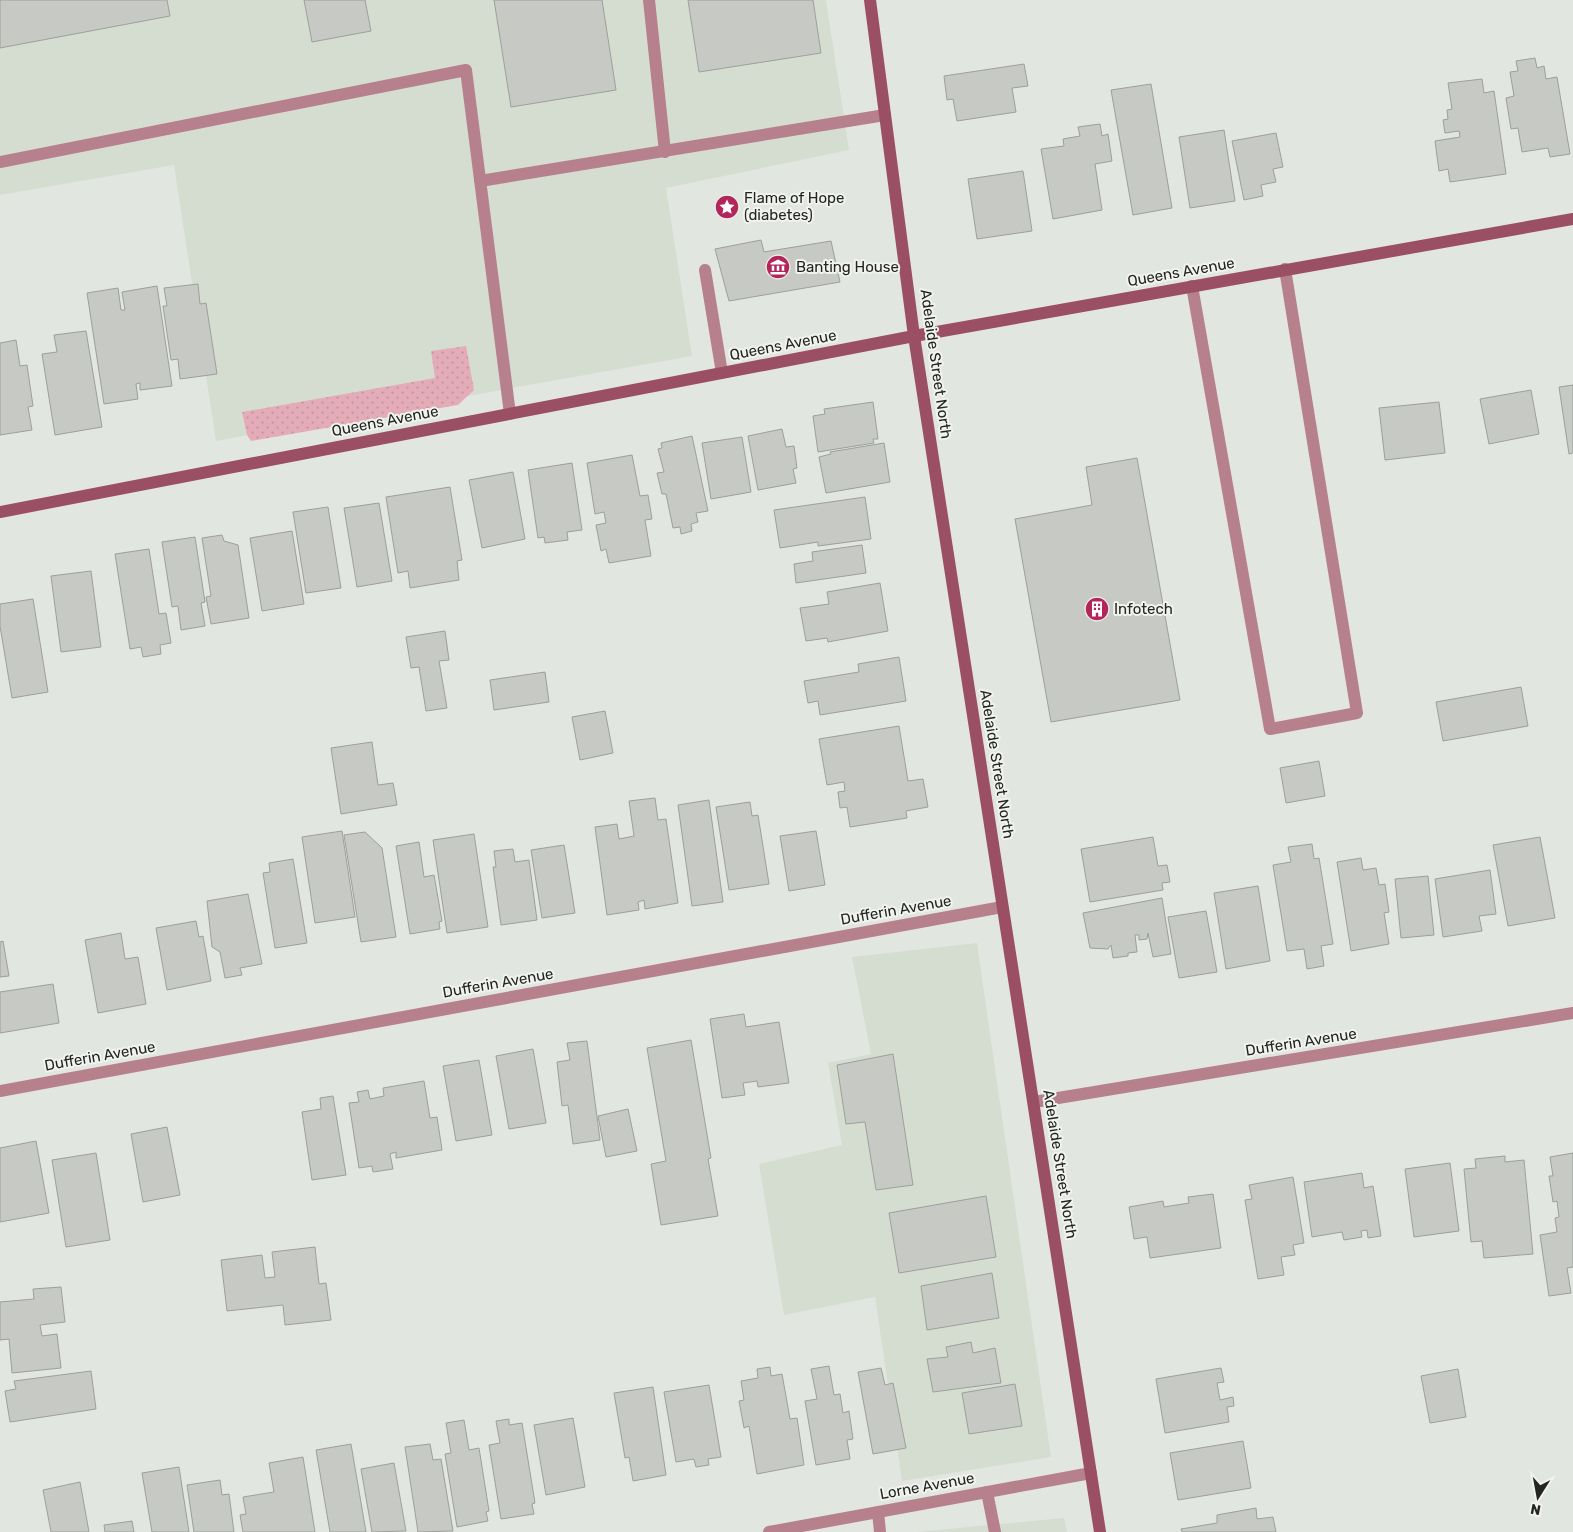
<svg xmlns="http://www.w3.org/2000/svg" width="1573" height="1532" font-family="Rubik,sans-serif">
  <defs>
    <pattern id="grass-dots" width="8" height="8" patternUnits="userSpaceOnUse" patternTransform="scale(1.25)"><rect width="8" height="8" fill="#e4acb9"/><path d="M2 2h.1M6 6h.1" fill="none" stroke="#c3949f" stroke-width="1.8" stroke-linecap="round"/></pattern>
  </defs>
  <rect width="100%" height="100%" fill="#e2e6e1"/>
  <!-- built -->
  <path fill="#d5ddd1" d="M0 0H826L849 150 666 188 692 356 216 441 174 165 0 195Z
    M977 943 1051 1457 902 1481 875 1297 784 1315 759 1164 842 1145 828 1063 871 1054 852 957Z
    M1064 1518 1067 1532H916Z"/>
  <!-- grass -->
  <path fill="url(#grass-dots)" d="M466 346 474 390 458 405 251 441 247 435 242 412 435 378 431 351Z"/>
  <!-- building -->
  <path fill="#c6c9c4" stroke="#9ca09b" d="M0 0H167L170 16 0 48Z
    M304 0H365L371 31 312 42Z
    M494 0H602L616 90 511 107Z
    M688 0H813L821 53 699 72Z
    M1535 58 1537 68 1544 66 1546 79 1557 77 1570 154 1550 157 1548 148 1522 152 1518 128 1511 129 1506 98 1514 96 1510 72 1518 71 1516 61Z
    M1024 64 1028 86 1012 88 1016 112 957 121 953 99 947 100 944 76Z
    M1482 79 1484 93 1494 91 1506 174 1450 182 1448 169 1439 171 1435 141 1460 137 1459 131 1445 133 1443 120 1448 119 1447 110 1452 109 1448 83Z
    M1151 84 1172 208 1133 215 1111 90Z
    M1100 124 1102 136 1108 134 1112 161 1095 164 1102 210 1053 219 1041 149 1064 146 1063 139 1080 136 1078 127Z
    M1224 130 1235 201 1190 208 1179 137Z
    M1276 133 1283 167 1273 169 1276 182 1261 185 1263 196 1244 200 1232 141Z
    M1023 171 1032 231 977 239 968 179Z
    M761 240 764 252 831 241 840 282 729 301 715 249Z
    M198 284 200 304 206 303 217 374 180 379 178 359 171 360 163 306H167L164 288Z
    M157 286 172 386 140 390V383L136 384 138 399 104 404 87 293 118 288 121 310H125L122 292Z
    M86 331 102 427 55 435 42 354 57 352 54 335Z
    M16 340 20 366 27 365 33 406 28 407 32 430 0 435V343Z
    M1573 385V453L1569 454 1559 387Z
    M1531 390 1539 434 1489 444 1480 399Z
    M873 402 878 439H873L874 443 818 452 813 416 825 414 824 409Z
    M1439 402 1445 453 1385 460 1379 408Z
    M782 429 786 447 794 446 797 468 793 469 796 483 758 490 748 436Z
    M692 436 708 511 696 513 698 522 691 524 692 531 681 534 680 527 673 528 666 494H662L657 473 664 472 658 449 662 448 661 443Z
    M742 437 751 492 711 499 702 443Z
    M884 443 890 482 826 493 819 457 831 454 830 452Z
    M632 455 640 496 648 495 652 519 645 520 651 556 609 563 606 549 601 551 596 525 606 523 604 512 595 514 587 463Z
    M1137 458 1180 700 1051 722 1015 519 1092 505 1086 467Z
    M572 463 582 530 567 532 568 540 545 543 544 537 538 538 528 470Z
    M513 472 525 539 482 548 469 480Z
    M450 487 462 560 457 561 459 580 410 588 408 571 398 573 386 497Z
    M865 497 871 539 818 546V542L780 548 774 510Z
    M379 503 392 581 357 587 344 508Z
    M328 507 341 588 306 593 293 512Z
    M292 531 304 604 262 611 250 538Z
    M222 535 224 541 238 545 249 618 211 624 206 597 211 596 202 538Z
    M195 537 205 602 201 603 205 626 181 630 178 606 172 607 162 542Z
    M862 545 866 573 796 583 794 564 813 561 812 552Z
    M149 549 159 614 166 613 171 643 160 645 161 654 143 657 141 647 130 649 115 554Z
    M91 571 101 647 61 652 51 576Z
    M880 583 888 631 828 642 827 638 806 641 800 608 829 604 827 592Z
    M33 599 48 692 12 698 0 626V604Z
    M445 631 449 660 439 661 447 708 426 711 419 667 411 668 406 637Z
    M899 657 906 701 820 715 818 701 808 703 804 681 859 672 858 664Z
    M545 672 549 702 494 710 490 680Z
    M1521 687 1528 726 1443 741 1436 702Z
    M605 711 613 753 580 760 572 717Z
    M899 726 908 781 923 779 928 807 906 811 907 818 850 827 847 807 840 808 838 792 845 791 844 782 827 785 819 739Z
    M372 742 378 785 393 783 397 805 341 814 331 748Z
    M1319 761 1325 796 1286 803 1280 768Z
    M655 798 658 820 666 819 678 903 645 909 644 900 638 902 639 910 607 915 595 827 617 824 619 839 634 836 629 801Z
    M709 800 723 902 692 906 678 805Z
    M750 802 752 816 758 815 769 884 729 890 716 807Z
    M342 831 355 917 315 923 302 837Z
    M816 831 825 885 789 891 780 836Z
    M365 832 382 848 396 937 361 942 344 835Z
    M474 834 488 927 447 933 433 840Z
    M1153 837 1158 866 1167 865 1170 882 1162 883 1163 890 1090 902 1081 849Z
    M1540 837 1555 918 1508 926 1493 845Z
    M419 842 424 877 434 875 442 921 439 922 440 929 410 934 396 846Z
    M1312 844 1314 859 1319 858 1333 944 1321 946 1324 966 1307 969 1304 949 1287 951 1273 865 1291 862 1288 847Z
    M564 845 575 913 542 918 531 850Z
    M513 849 515 862 529 860 537 920 501 925 493 867H496L494 851Z
    M1361 858 1363 870 1376 868 1379 885 1385 884 1389 912 1384 913 1389 944 1351 951 1337 862Z
    M293 859 307 943 275 948 263 873 270 872 269 863Z
    M1490 870 1496 914 1479 916 1482 931 1443 937 1435 879Z
    M1428 876 1434 935 1401 938 1395 879Z
    M1258 886 1270 961 1226 969 1214 893Z
    M248 894 262 964 240 968 242 975 225 978 220 952 212 947 207 901Z
    M1162 898 1171 954 1153 957 1148 933 1147 939 1139 940V935H1135L1137 952 1128 953V956L1113 958 1111 945 1108 949 1090 948 1083 913Z
    M1206 911 1217 972 1179 978 1168 917Z
    M196 921 199 937 203 936 211 981 167 990 156 928Z
    M121 933 125 959 138 957 146 1004 98 1013 85 940Z
    M3 941 9 976 0 977V942Z
    M53 984 59 1023 0 1033V992Z
    M744 1014 746 1027 779 1022 789 1083 758 1087 757 1081 743 1083 745 1095 722 1098 710 1019Z
    M691 1040 711 1158 708 1159 718 1216 661 1225 651 1164 666 1161 647 1048Z
    M587 1041 600 1140 573 1144 568 1105 562 1106 557 1062 570 1060 567 1043Z
    M533 1049 546 1123 509 1129 496 1056Z
    M893 1054 913 1185 876 1190 865 1122 846 1124 837 1065Z
    M479 1060 492 1135 456 1141 443 1066Z
    M424 1081 430 1118 437 1117 442 1150 396 1158V1152L390 1154 393 1169 373 1172 372 1166 359 1168 349 1103 359 1102 357 1092 368 1090 370 1099 384 1096 383 1088Z
    M333 1096 346 1175 312 1180 302 1112 321 1109 320 1098Z
    M628 1109 637 1151 606 1157 598 1116Z
    M167 1127 180 1195 143 1202 131 1134Z
    M36 1141 49 1213 0 1222V1148Z
    M96 1153 110 1240 66 1247 52 1160Z
    M1573 1153V1267L1567 1268 1571 1293 1549 1296 1540 1235 1557 1232 1555 1218 1559 1217 1557 1201 1553 1202 1549 1176H1553L1550 1157Z
    M1505 1156V1162L1524 1160 1533 1254 1484 1258 1482 1241 1471 1242 1464 1169 1476 1168 1475 1159Z
    M1450 1163 1459 1231 1414 1237 1405 1169Z
    M1362 1173 1364 1188 1373 1186 1381 1236 1368 1238 1367 1230 1361 1231 1362 1237 1344 1240 1342 1232 1312 1237 1304 1182Z
    M1293 1177 1304 1243 1293 1245 1295 1255 1281 1257 1284 1275 1258 1279 1245 1200 1252 1199 1249 1185Z
    M1213 1194 1221 1248 1150 1258 1147 1237 1134 1239 1129 1207 1163 1201 1164 1207 1189 1203 1188 1197Z
    M986 1196 996 1257 899 1273 889 1213Z
    M315 1247 319 1284 326 1283 331 1320 285 1325 283 1305 227 1311 221 1260 262 1255 265 1278 275 1277 272 1252Z
    M992 1273 999 1318 927 1330 921 1286Z
    M61 1287 65 1322 40 1325 42 1336 57 1334 61 1368 12 1373 9 1339 0 1340V1302L34 1299 33 1289Z
    M971 1342 973 1353 995 1348 1001 1383 933 1392 927 1359 948 1357 946 1347Z
    M829 1366 834 1395 840 1394 843 1413 849 1411 853 1439 847 1440 850 1459 816 1465 805 1401 817 1399 811 1369Z
    M770 1367 771 1376 782 1374 790 1419 797 1418 804 1465 757 1474 749 1426 744 1428 739 1401 744 1400 741 1381 758 1378 757 1369Z
    M881 1368 885 1385 893 1383 906 1448 873 1454 858 1372Z
    M1221 1368 1224 1382 1217 1383 1220 1400 1233 1397 1234 1406 1227 1407 1229 1422 1165 1433 1156 1379Z
    M1458 1369 1466 1417 1430 1423 1421 1376Z
    M91 1371 96 1409 10 1422 5 1391 16 1389 14 1381Z
    M1015 1384 1022 1426 969 1434 962 1393Z
    M709 1385 721 1457 708 1459 709 1465 696 1467 694 1459 676 1462 664 1392Z
    M653 1387 666 1475 633 1481 629 1457 625 1458 614 1393Z
    M573 1418 585 1487 546 1495 534 1425Z
    M509 1419V1425L522 1423 535 1503 532 1504 534 1514 501 1519 489 1445 500 1443 496 1421Z
    M464 1420 469 1450 479 1448 489 1511 486 1512 488 1521 457 1527 445 1454 451 1453 446 1423Z
    M1243 1441 1251 1488 1178 1500 1170 1453Z
    M351 1444 366 1532H330L316 1450Z
    M430 1444 433 1460 441 1459 453 1531 418 1532 405 1447Z
    M303 1457 315 1532H243L240 1515 246 1514 243 1497 274 1492 269 1463Z
    M394 1463 406 1531 372 1532 361 1469Z
    M179 1467 189 1532H152L142 1473Z
    M220 1480 222 1495 229 1494 234 1532H194L187 1485Z
    M80 1482 89 1532H51L43 1490Z
    M1256 1508 1257 1519 1273 1517 1276 1532H1182L1181 1529 1217 1523V1515Z
    M132 1521 134 1532H105L104 1525Z"/>
  <g fill="none" stroke-linecap="round" stroke-linejoin="round">
    <!-- lane -->
    <path stroke="#b7808d" stroke-width="12" d="M649 0 665 152
      M0 162 466 70 510 414
      M480 181 885 115
      M705 270 722 373
      M1192 286 1270 729 1357 713 1285 269
      M987 1492 995 1532
      M878 1512 880 1532"/>
    <!-- street -->
    <path stroke="#b7808d" stroke-width="12" d="M0 1091 1002 907
      M1034 1102 1573 1013
      M769 1532 1091 1473"/>
    <!-- secondary -->
    <path stroke="#9b4f64" stroke-width="12" d="M870 0 914 336 1100 1532
      M0 512 914 336 1573 219"/>
  </g>
  <!-- icons -->
  <defs>
    <g id="sight-disc" transform="scale(1.25)"><circle r="9.5" fill="#b3265c" stroke="#f0f3ee"/><path d="M0-6L1.8-2.2L6-1.7L2.9 1.2L3.7 5.4L0 3.3L-3.7 5.4L-2.9 1.2L-6-1.7L-1.8-2.2Z" fill="#fff"/></g>
    <g id="museum-disc" transform="scale(1.25)"><circle r="9.5" fill="#b3265c" stroke="#f0f3ee"/><path d="M0-6L6-3V-2H-6V-3ZM-5-1h2V3h-2ZM-1-1h2V3h-2ZM3-1h2V3H3ZM-6 4H6V6H-6Z" fill="#fff"/></g>
    <g id="building-disc" transform="scale(1.25)"><circle r="9.5" fill="#b3265c" stroke="#f0f3ee"/><path d="M-4-6H4V6H1V3H-1V6H-4ZM-2.5-4.3h1.7v1.8h-1.7ZM.8-4.3h1.7v1.8H.8ZM-2.5-1h1.7V.8h-1.7ZM.8-1h1.7V.8H.8Z" fill="#fff"/></g>
  </defs>
  <g fill-rule="evenodd">
    <use href="#sight-disc" x="727" y="207"/>
    <use href="#museum-disc" x="778" y="267"/>
    <use href="#building-disc" x="1097" y="609"/>
  </g>
  <g text-anchor="middle" dominant-baseline="central" stroke-width="4" stroke-linejoin="round" paint-order="stroke">
    <!-- poi labels -->
    <g font-size="15" fill="#242523" stroke="#f0f3ee" text-anchor="start">
      <text x="744" y="198">Flame of Hope<tspan x="744" dy="17">(diabetes)</tspan></text>
      <text x="796" y="267">Banting House</text>
      <text x="1114" y="609">Infotech</text>
    </g>
    <!-- street labels -->
    <g font-size="15" fill="#242523" stroke="#f0f3ee">
      <text transform="translate(1181 272) rotate(-10)">Queens Avenue</text>
      <text transform="translate(783 345) rotate(-11)">Queens Avenue</text>
      <text transform="translate(936 364) rotate(82)">Adelaide Street North</text>
      <text transform="translate(385 421) rotate(-11)">Queens Avenue</text>
      <text transform="translate(997 764) rotate(81)">Adelaide Street North</text>
      <text transform="translate(896 910) rotate(-10)">Dufferin Avenue</text>
      <text transform="translate(498 983) rotate(-10)">Dufferin Avenue</text>
      <text transform="translate(1301 1042) rotate(-9)">Dufferin Avenue</text>
      <text transform="translate(100 1056) rotate(-10)">Dufferin Avenue</text>
      <text transform="translate(1060 1164) rotate(81)">Adelaide Street North</text>
      <text transform="translate(927 1486) rotate(-10)">Lorne Avenue</text>
    </g>
  </g>
  <!-- north arrow -->
  <g transform="translate(1538 1497) rotate(191)" stroke="#f0f3ee" stroke-width="4" paint-order="stroke">
  <path d="M0-4L9 19L0 12L-9 19Z" fill="#242523"/>
  <text y="-8" font-size="14" font-weight="bold" text-anchor="middle" fill="#242523">N</text>
  </g>
</svg>
